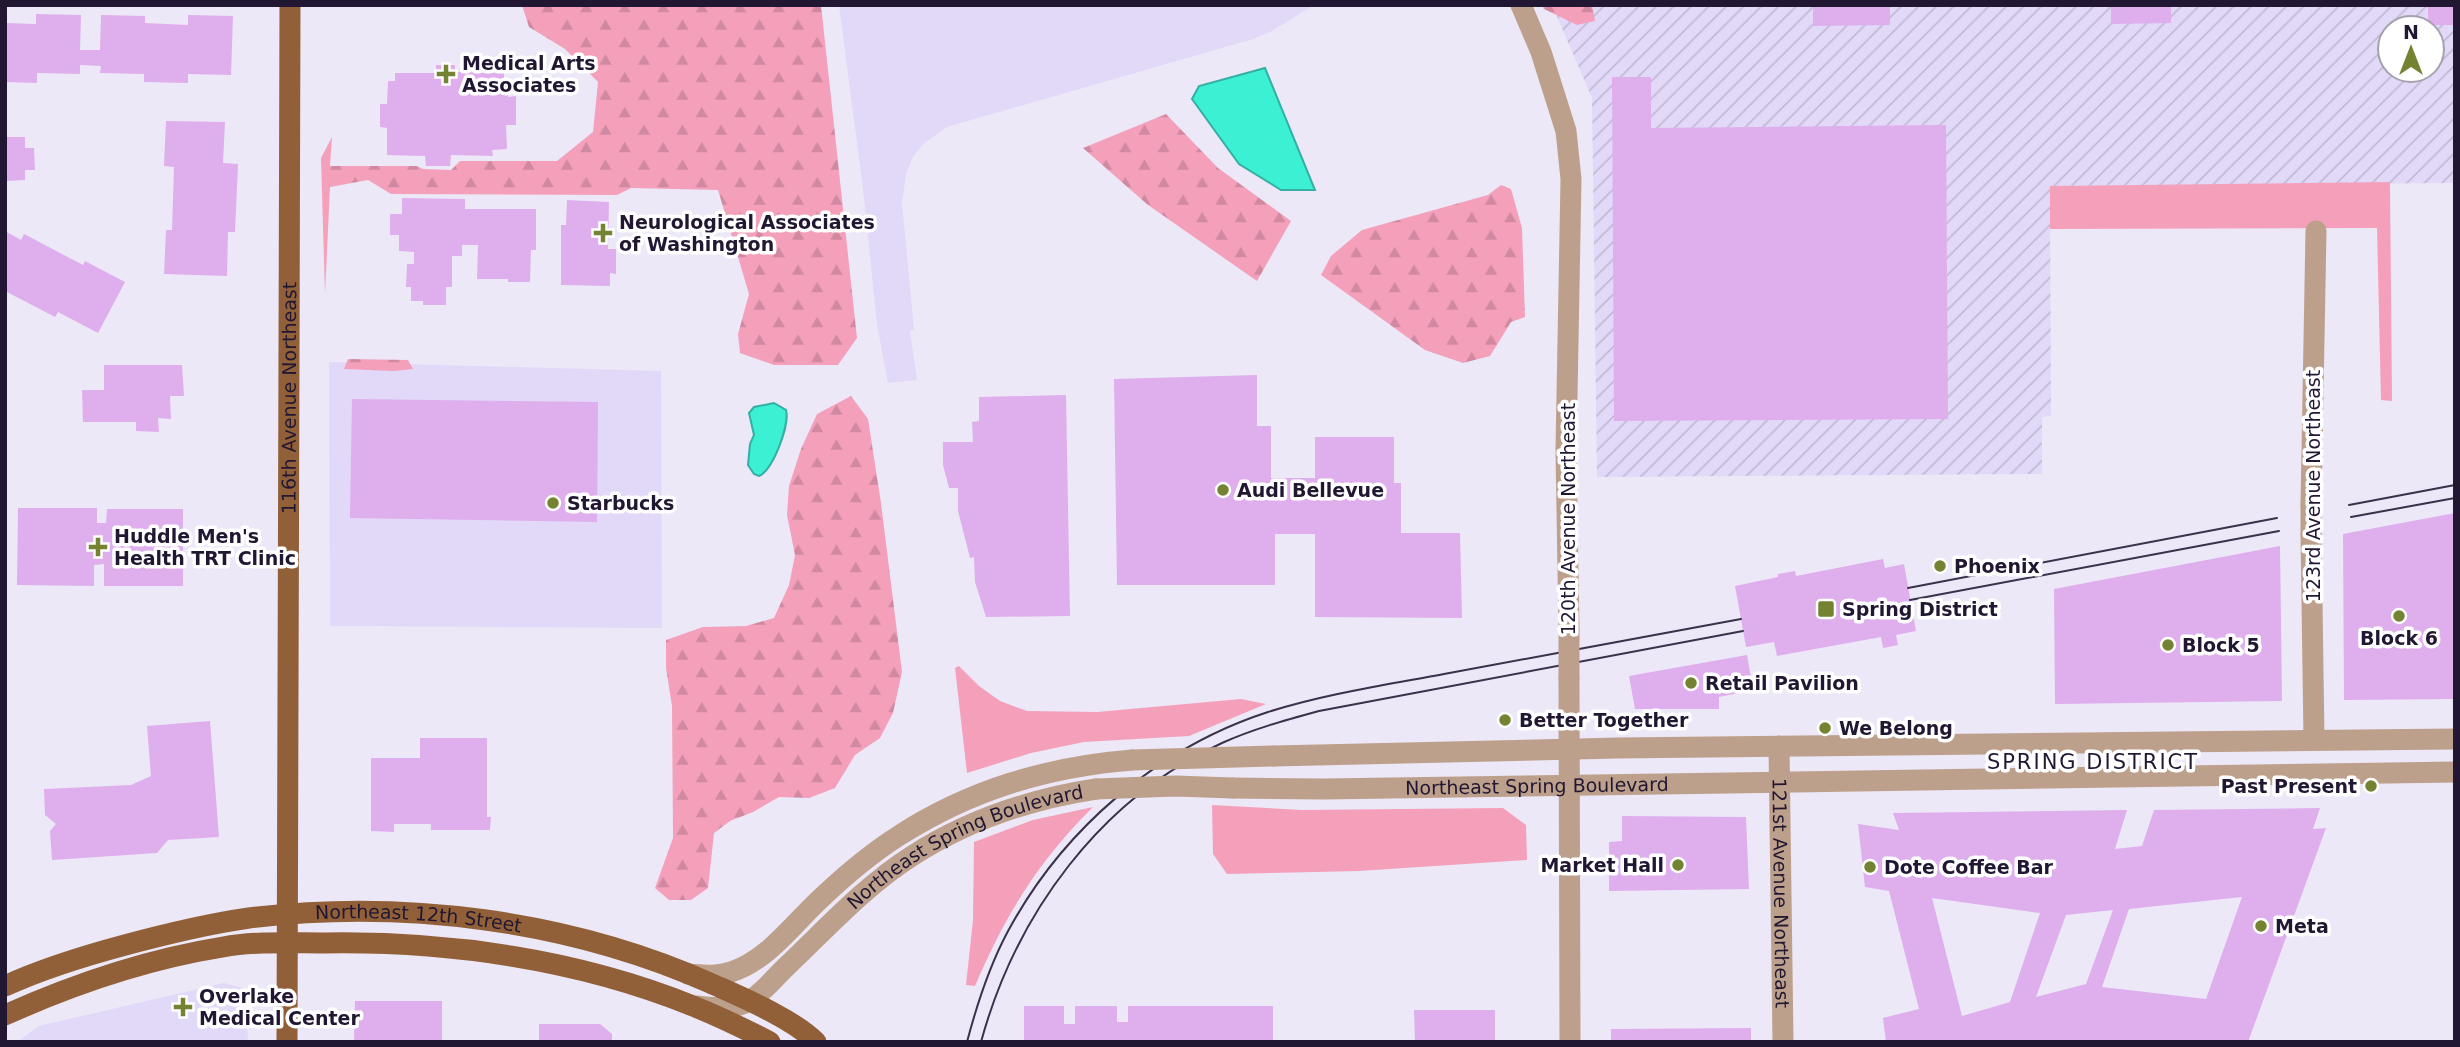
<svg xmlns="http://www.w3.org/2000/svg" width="2460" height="1047" font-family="'DejaVu Sans',sans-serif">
  <defs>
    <pattern id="industrial-furrows" width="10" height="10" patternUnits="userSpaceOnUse" patternTransform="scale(1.75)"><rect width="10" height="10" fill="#e2d8f8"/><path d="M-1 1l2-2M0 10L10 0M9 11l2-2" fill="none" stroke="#c2b9d5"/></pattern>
    <pattern id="forest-firs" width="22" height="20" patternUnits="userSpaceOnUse" patternTransform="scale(1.75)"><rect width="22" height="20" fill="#f4a0bb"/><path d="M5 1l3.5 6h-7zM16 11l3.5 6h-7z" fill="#d189a1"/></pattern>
  </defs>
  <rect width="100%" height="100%" fill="#ece8f7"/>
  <!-- built -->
  <path fill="#e2d8f8" d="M839 5H1314L1270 32 1253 39 947 127 923 144 913 157 906 174 902 203 914 330 910 331 917 380 888 383 877 324 863 189Z
    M329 362 661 371 662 628 330 626Z
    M224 983 246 989 248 1042H17L39 1026Z"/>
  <!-- industrial -->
  <path fill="url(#industrial-furrows)" fill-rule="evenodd" d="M1552 5H2455V183L2050 186 2051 416 2042 417V474L1597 477 1592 98ZM2390 28H2432V70H2390Z"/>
  <!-- grass -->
  <path fill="#f4a0bb" d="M2390 182 2392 401 2381 400 2377 228 2050 229V186Z
    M959 666 979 686 1000 701 1027 711 1097 712 1241 699 1266 704 1189 736 1084 742 1031 753 967 773 955 668Z
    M1212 805 1302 810 1503 808 1526 825 1527 860 1359 871 1227 874 1213 854Z
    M1093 807C1037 863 1006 914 975 986L966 985 973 920 974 842 1033 820Z"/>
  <!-- forest -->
  <path fill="url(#forest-firs)" d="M522 5H821L857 338 838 365H774L740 353 738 334 749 294 718 190 631 188 617 195 391 194 368 180 330 187 325 294 321 158 332 137 330 166H417L423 169 451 170 460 161H557L593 132 598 82 565 49 529 27Z
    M1542 5H1592L1595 21 1577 25 1544 9Z
    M1166 114 1218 168 1291 221 1257 281 1148 205 1083 148Z
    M1501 185 1511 189 1522 228 1525 317 1511 322 1490 356 1463 363 1425 350 1321 275 1331 256 1362 230 1488 195Z
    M348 359 408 360 413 369 394 371 344 369Z
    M851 396 868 419 881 503 902 672 893 713 880 738 855 755 835 788 809 798 779 797 753 812 730 821 714 833 708 888 691 900H669L655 888 673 838 672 706 666 668V640L703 627 746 626 774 618 789 585 795 555 787 515 789 486 801 449 817 414Z"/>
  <!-- water -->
  <path fill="#3bf0d3" stroke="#33afa3" stroke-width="2" d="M1265 68 1315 190H1281L1239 164 1192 99 1199 86Z
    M774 403 786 410C790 425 773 470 759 476L754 474 748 465 750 444 754 435 749 413 754 407Z"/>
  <!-- building -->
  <path fill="#dfaeed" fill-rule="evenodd" d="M1813 5H1890V25L1813 26Z
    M2111 5H2171V23L2111 24Z
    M2428 5H2455V25H2428Z
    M36 14 81 15 80 50H100L101 15 145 16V23L188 25V15L233 16 231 75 188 74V83L144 82V74L100 73 101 66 80 65V74L37 73V83L5 82V23L36 24Z
    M436 65H455V72L504 73V83H508V97L516 96V125H506L507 149 492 150 493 156 451 155 450 166H426L425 156 387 155V128L380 127V104H387L388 81H395V73H436Z
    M1612 77H1651V128L1946 125 1948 419 1614 421Z
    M166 121 225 122 223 163 238 164 235 232H228L227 276 164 274 166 230H172L174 167 164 166Z
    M5 137H25V148H34L35 170H25V180L5 181Z
    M402 198 465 199V209H536V250H531L530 282H508V279H477L478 245H462V256H452V287H446V305H423V301H411V287H406L407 264H414V252L399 251V235H390V214H402Z
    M567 200 609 202 608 249H616V274L610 273V286L561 285V225H566Z
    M5 231 21 240 24 234 83 265 85 261 125 282 98 333 58 312 55 317 5 291Z
    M104 365H182L184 396H170L171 419 158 418 159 432 136 431V422H83L82 390H104Z
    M1257 375V426H1271V478H1315V437H1394V483H1401V533H1460L1462 618 1315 617V534H1275V585H1117L1114 379Z
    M1066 395 1070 616 986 617 975 582 974 557 970 558 958 511V488H949L943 465V442H973L972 422 979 421V397Z
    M352 399 598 402 597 522 350 518Z
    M18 508H97V523H106L107 509H183V586H104V564L94 565V586L17 585Z
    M2455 513V699L2344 700 2343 534Z
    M2280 546 2282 701 2055 704 2054 589Z
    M1883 559 1885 568 1904 564 1916 631 1896 635 1898 645 1883 648 1881 637 1777 656 1774 642 1746 647 1735 586 1778 577V574L1795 571 1796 576Z
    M1747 655 1753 690 1719 697V709H1635L1629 676Z
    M210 721 219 837 168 840 157 853 52 860 50 831 56 824 45 815 44 789 131 785 151 776 147 726Z
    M420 738H487V817H491L490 830H431V824H394V832L371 831V758H420Z
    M2320 808 2313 829 2326 828 2248 1042H1886L1883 1018 1919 1009 1889 891 1865 887 1858 824 1899 830 1893 813 2127 810 2115 849 2142 846 2154 810ZM2242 897 2206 999 2102 987 2129 909ZM1932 898 2040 913 2010 1002 1962 1016ZM2113 910 2086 984 2036 997 2066 915Z
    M1622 816 1746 817 1749 889 1609 891V842L1622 841Z
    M355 1001H442V1042H354Z
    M1024 1006H1064V1024H1075V1006H1117V1022H1128V1006H1273V1042H1024Z
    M1414 1010H1495V1042H1415Z
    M539 1024H600L612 1034V1042H539Z
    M1751 1028V1042H1611V1029Z"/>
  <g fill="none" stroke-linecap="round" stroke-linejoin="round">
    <!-- minor -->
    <g stroke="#bda08b" stroke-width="21">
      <path d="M1521 5 1541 52 1566 131 1571 179 1566 450 1569 631"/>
      <path d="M2311 504 2316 231"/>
      <path d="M2311 534 2314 740"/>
      <path d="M1569 679 1570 1042"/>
      <path id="s1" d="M1779 746 1783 1042"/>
      <path d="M1274 756 1618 748 2455 739"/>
      <path id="s2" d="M1233 788 1324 789 2455 772"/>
      <path d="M688 974C703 975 717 977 731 972 766 961 791 927 817 902 843 877 870 854 900 835 972 789 1048 767 1132 760"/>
      <path id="s3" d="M697 1006C713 1008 734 1010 749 1001 763 993 776 976 788 965 828 927 865 886 912 856 968 820 1030 799 1096 789"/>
    </g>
    <!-- major -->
    <g stroke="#926038" stroke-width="21">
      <path id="s4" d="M5 986C44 968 84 956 125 945 166 934 207 924 249 918 403 899 568 920 710 983 741 997 792 1018 816 1042"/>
      <path d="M5 1015C74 984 148 959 223 947 256 941 290 943 324 943 448 941 577 959 693 1006 720 1017 745 1029 770 1042"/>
      <path id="s5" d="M287 1042 290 5"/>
    </g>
    <!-- tram -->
    <path stroke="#3a314b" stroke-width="2" d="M2349 505 2455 485
      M2351 517 2455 498
      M1908 588 2277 518
      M1910 600 2279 531
      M967 1042C977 1004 989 967 1007 933 1062 830 1157 748 1268 712 1325 694 1385 685 1444 674 1543 655 1642 638 1741 619
      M981 1042C1016 914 1100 799 1222 743 1253 729 1286 720 1319 711L1743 631"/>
    <!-- minor-bridge -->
    <path stroke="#bda08b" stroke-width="21" d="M2311 504V534
      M1569 631V679
      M1132 760 1274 756
      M1096 789 1175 786 1233 788"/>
  </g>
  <!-- markers -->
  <g fill="#748332" stroke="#fff" stroke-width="2.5">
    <path d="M442.5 63.5h7v7h7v7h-7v7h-7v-7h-7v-7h7z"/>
    <path d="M599.5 222.5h7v7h7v7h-7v7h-7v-7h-7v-7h7z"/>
    <circle cx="1223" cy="490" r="7"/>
    <circle cx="553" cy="503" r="7"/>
    <path d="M94.5 536.5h7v7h7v7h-7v7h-7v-7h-7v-7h7z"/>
    <circle cx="1940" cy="566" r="7"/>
    <rect x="1817" y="600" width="18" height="18" rx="3.5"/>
    <circle cx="2399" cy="616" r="7"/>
    <circle cx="2168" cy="645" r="7"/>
    <circle cx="1691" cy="683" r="7"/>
    <circle cx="1505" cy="720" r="7"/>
    <circle cx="1825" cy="728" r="7"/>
    <circle cx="2371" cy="786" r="7"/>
    <circle cx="1678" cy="865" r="7"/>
    <circle cx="1870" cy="867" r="7"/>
    <circle cx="2261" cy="926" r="7"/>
    <path d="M179.5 996.5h7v7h7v7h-7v7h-7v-7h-7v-7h7z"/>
  </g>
  <g text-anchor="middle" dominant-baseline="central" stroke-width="7" stroke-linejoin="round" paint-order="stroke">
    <!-- poi labels -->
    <g font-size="19" font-weight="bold" fill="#211732" stroke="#fff" text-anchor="start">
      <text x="462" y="63">Medical Arts<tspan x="462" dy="22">Associates</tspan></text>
      <text x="619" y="222">Neurological Associates<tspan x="619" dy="22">of Washington</tspan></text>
      <text x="1237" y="490">Audi Bellevue</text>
      <text x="567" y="503">Starbucks</text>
      <text x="114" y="536">Huddle Men's<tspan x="114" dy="22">Health TRT Clinic</tspan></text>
      <text x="1954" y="566">Phoenix</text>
      <text x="1842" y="609">Spring District</text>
      <text x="2399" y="638" text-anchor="middle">Block 6</text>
      <text x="2182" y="645">Block 5</text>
      <text x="1705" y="683">Retail Pavilion</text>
      <text x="1519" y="720">Better Together</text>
      <text x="1839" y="728">We Belong</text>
      <text x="2357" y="786" text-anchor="end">Past Present</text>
      <text x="1664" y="865" text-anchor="end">Market Hall</text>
      <text x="1884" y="867">Dote Coffee Bar</text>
      <text x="2275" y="926">Meta</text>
      <text x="199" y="996">Overlake<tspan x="199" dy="22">Medical Center</tspan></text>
    </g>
    <!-- street labels -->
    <g font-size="19" fill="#211732" stroke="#fff">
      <text stroke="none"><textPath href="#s5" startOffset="644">116th Avenue Northeast</textPath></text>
      <text transform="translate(2313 486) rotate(-90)">123rd Avenue Northeast</text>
      <text transform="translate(1568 519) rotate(-90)">120th Avenue Northeast</text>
      <text stroke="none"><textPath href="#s2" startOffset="304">Northeast Spring Boulevard</textPath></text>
      <text stroke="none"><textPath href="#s3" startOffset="324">Northeast Spring Boulevard</textPath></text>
      <text stroke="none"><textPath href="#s1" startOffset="147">121st Avenue Northeast</textPath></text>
      <text stroke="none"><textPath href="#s4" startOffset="424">Northeast 12th Street</textPath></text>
    </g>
    <!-- neighbourhood labels -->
    <g font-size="21" letter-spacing="2" fill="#211732" stroke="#fff">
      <text x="2093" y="762">SPRING DISTRICT</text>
    </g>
  </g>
  <!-- border -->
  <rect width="2460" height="1047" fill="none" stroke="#211732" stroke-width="14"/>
  <!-- north arrow -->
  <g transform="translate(2411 49)"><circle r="33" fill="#ffffff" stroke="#a6a2ad" stroke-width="2"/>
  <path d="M0-5L12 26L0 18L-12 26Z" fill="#748332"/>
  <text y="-10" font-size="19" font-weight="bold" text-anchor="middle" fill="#211732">N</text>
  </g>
</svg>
